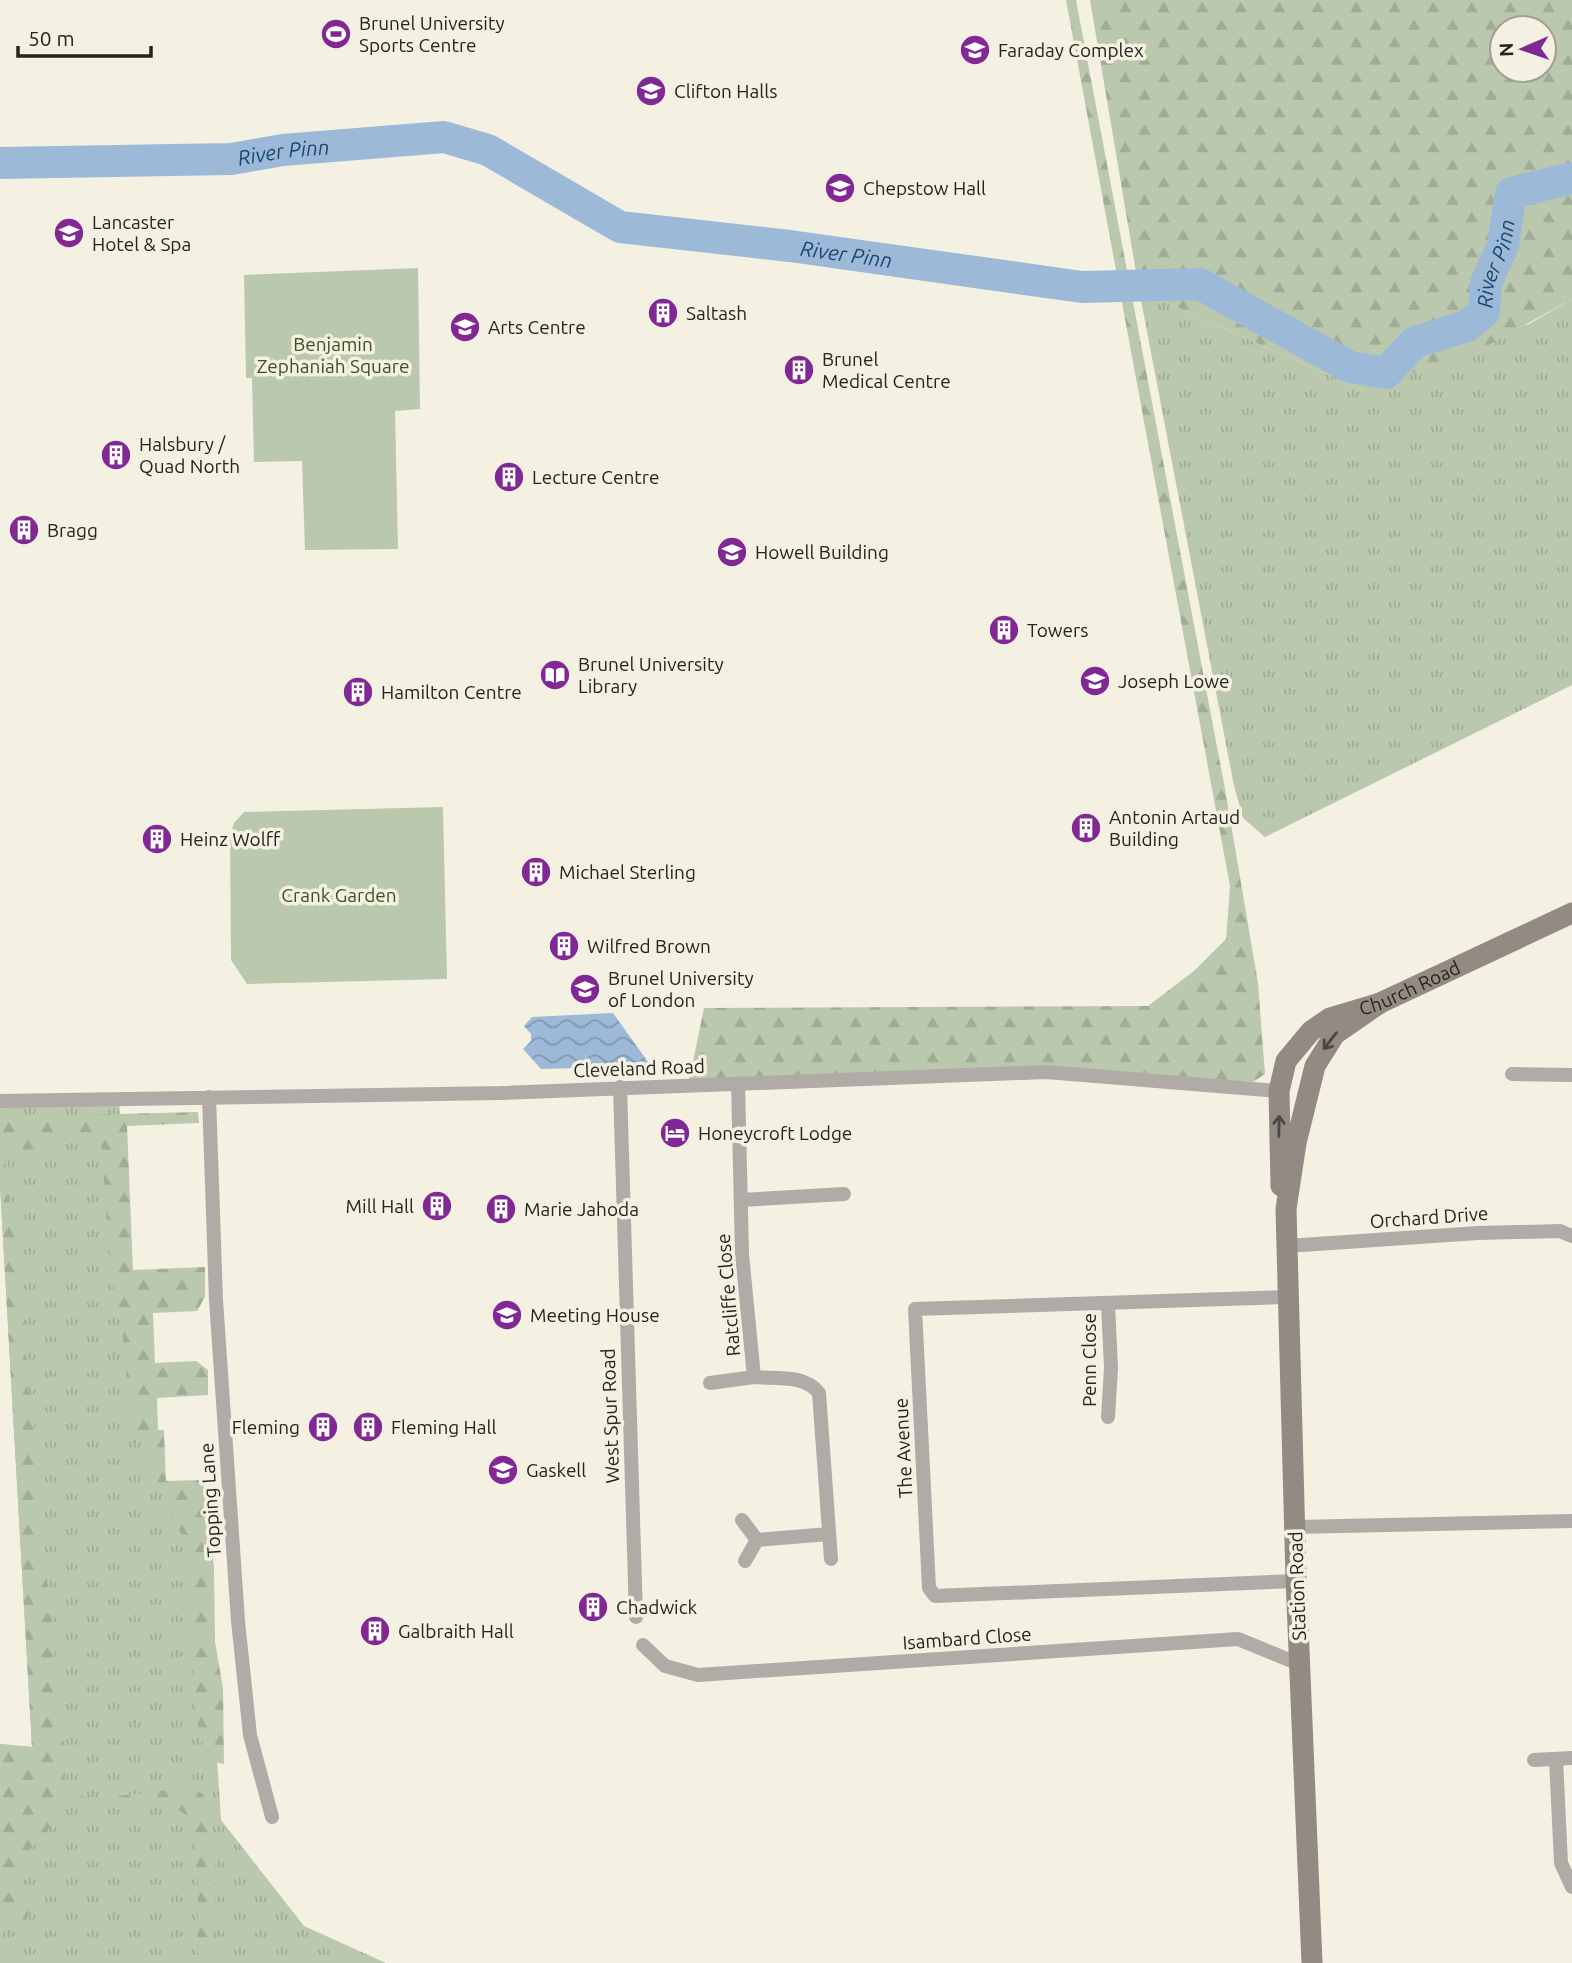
<svg xmlns="http://www.w3.org/2000/svg" width="1572" height="1963" font-family="Ubuntu,sans-serif">
  <defs>
    <pattern id="grass-tufts" width="24" height="20" patternUnits="userSpaceOnUse" patternTransform="scale(1.75)"><rect width="24" height="20" fill="#bac8ae"/><path d="M3 7l-1-3M5 7V3M7 7l1-3M15 17l-1-3M17 17v-4M19 17l1-3" fill="none" stroke="#a0ac95"/></pattern>
    <pattern id="forest-firs" width="22" height="20" patternUnits="userSpaceOnUse" patternTransform="scale(1.75)"><rect width="22" height="20" fill="#bac8ae"/><path d="M5 1l3.5 6h-7zM16 11l3.5 6h-7z" fill="#a0ac95"/></pattern>
    <pattern id="water-waves" width="16" height="10" patternUnits="userSpaceOnUse" patternTransform="scale(1.75)"><rect width="16" height="10" fill="#9cbad8"/><path d="M0 5q4-4 8 0t8 0" fill="none" stroke="#7f97af"/></pattern>
  </defs>
  <rect width="100%" height="100%" fill="#f4f1e2"/>
  <!-- grass -->
  <path fill="url(#grass-tufts)" d="M1139 290 1362 390 1529 324 1572 299V685L1265 837 1243 818 1234 786Z
    M119 1098 136 1421 205 1573 221 1820 304 1926 386 1963H0V1744L32 1747 0 1186V1101Z"/>
  <!-- forest -->
  <path fill="url(#forest-firs)" fill-rule="evenodd" d="M1066 0H1076L1225 789 1258 983 1265 1074 1253 1082 1048 1068 688 1086 704 1008 1148 1006 1194 971 1226 939 1230 886Z
    M1090 0H1572V299L1478 351 1362 390 1139 290ZM1544 28V70H1502V28Z
    M198 1112 199 1123 127 1126 133 1270 205 1267V1297L197 1311 153 1313 155 1363 196 1361 208 1370V1395L157 1398 158 1430H164L166 1481 203 1480 214 1567 215 1642 223 1688 224 1764 211 1762 206 1755 198 1725 191 1639V1552L173 1518 130 1414 121 1316 111 1277 101 1141 91 1133C63 1143 34 1145 7 1157L4 1171 22 1275 26 1378 41 1466 37 1487 35 1539 47 1579 65 1757V1787C84 1814 174 1778 203 1794 220 1838 216 1908 212 1955L206 1959 197 1953 198 1888 193 1827 189 1817 166 1802 62 1805C58 1813 55 1822 49 1829 37 1844 17 1858 12 1878 8 1894 44 1910 20 1924L0 1919V1744L32 1747 0 1186V1117Z"/>
  <!-- park -->
  <path fill="#bac8ae" d="M418 268 420 409 395 411 398 549 305 550 302 461 254 462 252 378H246L244 275Z
    M443 807 447 979 247 984 231 960 230 836 234 823 244 812Z"/>
  <!-- water -->
  <path fill="url(#water-waves)" d="M613 1013 651 1066 541 1069 523 1049 531 1041V1034L524 1026 532 1017Z"/>
  <g fill="none" stroke-linecap="round" stroke-linejoin="round">
    <!-- river -->
    <path stroke="#9cbad8" stroke-width="32" id="s1" d="M0 163 231 159 283 150 444 137 488 150 620 227 790 246 1082 287 1200 284 1350 367 1386 373 1415 342 1467 326 1484 312 1486 283 1503 245 1511 193 1572 178"/>
    <!-- street -->
    <path stroke="#b1aba7" stroke-width="14" d="M1512 1074 1572 1075
      M738 1083 742 1254 754 1377C776 1379 804 1374 819 1393L831 1559
      M620 1087 636 1617
      M209 1097 216 1300 238 1621 250 1735 272 1817
      M0 1101 501 1093 1046 1072 1279 1091
      M741 1200 844 1194
      M1287 1246 1478 1233 1560 1231 1572 1236
      M1288 1297 915 1309 929 1588 935 1596 1296 1581
      M710 1383 754 1377
      M1108 1417 1111 1368 1108 1304
      M742 1520 757 1540
      M1295 1527 1572 1521
      M745 1561 757 1540 829 1534
      M643 1645 665 1666 698 1675 1238 1639 1299 1664
      M1556 1759 1561 1863 1572 1887
      M1534 1760 1572 1758"/>
    <!-- secondary -->
    <g stroke="#928a83" stroke-width="21">
      <path id="s2" d="M1281 1186 1279 1091 1286 1061 1311 1031 1330 1018 1380 1003 1572 913"/>
      <path d="M1312 1963 1296 1578 1286 1209 1296 1143 1315 1066 1335 1034 1380 1003"/>
    </g>
  </g>
  <!-- one-way arrows -->
  <defs><path id="oneway-shaft" d="M-6 0H5M1.5-3L5.5 0L1.5 3" fill="none" stroke-width="1.6" stroke-linecap="round" stroke-linejoin="round" transform="scale(1.75)"/></defs>
  <g stroke="#4b4841">
    <use href="#oneway-shaft" transform="translate(1330 1041) rotate(128)"/>
    <use href="#oneway-shaft" transform="translate(1279 1126) rotate(-89)"/>
  </g>
  <!-- icons -->
  <defs>
    <g id="stadium-disc" transform="scale(1.575)"><circle r="9.5" fill="#822895" stroke="#f4f1e2"/><path d="M0-5a6.5 5 0 1 0 0 10a6.5 5 0 1 0 0-10ZM-3.5-1.8h7v3.6h-7Z" fill="#fff"/></g>
    <g id="university-disc" transform="scale(1.575)"><circle r="9.5" fill="#822895" stroke="#f4f1e2"/><path d="M0-5L7-2L0 1L-7-2ZM-4 1L0 2.5L4 1V4Q0 6-4 4Z" fill="#fff"/></g>
    <g id="building-disc" transform="scale(1.575)"><circle r="9.5" fill="#822895" stroke="#f4f1e2"/><path d="M-4-6H4V6H1V3H-1V6H-4ZM-2.5-4.3h1.7v1.8h-1.7ZM.8-4.3h1.7v1.8H.8ZM-2.5-1h1.7V.8h-1.7ZM.8-1h1.7V.8H.8Z" fill="#fff"/></g>
    <g id="library-disc" transform="scale(1.575)"><circle r="9.5" fill="#822895" stroke="#f4f1e2"/><path d="M-6-4Q-3-5.5-.7-3.5V5Q-3 3-6 4ZM6-4Q3-5.5 .7-3.5V5Q3 3 6 4Z" fill="#fff"/></g>
    <g id="hotel-disc" transform="scale(1.575)"><circle r="9.5" fill="#822895" stroke="#f4f1e2"/><path d="M-6-4.5h1.5V1H6V5H4.5V3h-9V5H-6ZM-4 0a1.8 1.8 0 1 1 3.6 0ZM.5 0V-2.5h3Q6-2.5 6 0Z" fill="#fff"/></g>
  </defs>
  <g fill-rule="evenodd">
    <use href="#stadium-disc" x="336" y="34"/>
    <use href="#university-disc" x="975" y="50"/>
    <use href="#university-disc" x="651" y="91"/>
    <use href="#university-disc" x="840" y="188"/>
    <use href="#university-disc" x="69" y="233"/>
    <use href="#building-disc" x="663" y="313"/>
    <use href="#university-disc" x="465" y="327"/>
    <use href="#building-disc" x="799" y="370"/>
    <use href="#building-disc" x="116" y="455"/>
    <use href="#building-disc" x="509" y="477"/>
    <use href="#building-disc" x="24" y="530"/>
    <use href="#university-disc" x="732" y="552"/>
    <use href="#building-disc" x="1004" y="630"/>
    <use href="#library-disc" x="555" y="675"/>
    <use href="#university-disc" x="1095" y="681"/>
    <use href="#building-disc" x="358" y="692"/>
    <use href="#building-disc" x="1086" y="828"/>
    <use href="#building-disc" x="157" y="839"/>
    <use href="#building-disc" x="536" y="872"/>
    <use href="#building-disc" x="564" y="946"/>
    <use href="#university-disc" x="585" y="989"/>
    <use href="#hotel-disc" x="675" y="1133"/>
    <use href="#building-disc" x="437" y="1206"/>
    <use href="#building-disc" x="501" y="1209"/>
    <use href="#university-disc" x="507" y="1315"/>
    <use href="#building-disc" x="323" y="1427"/>
    <use href="#building-disc" x="368" y="1427"/>
    <use href="#university-disc" x="503" y="1470"/>
    <use href="#building-disc" x="593" y="1607"/>
    <use href="#building-disc" x="375" y="1631"/>
  </g>
  <g text-anchor="middle" dominant-baseline="central" stroke-width="7" stroke-linejoin="round" paint-order="stroke">
    <!-- poi labels -->
    <g font-size="19" fill="#25241e" stroke="#f4f1e2" text-anchor="start">
      <text x="359" y="23">Brunel University<tspan x="359" dy="22">Sports Centre</tspan></text>
      <text x="998" y="50">Faraday Complex</text>
      <text x="674" y="91">Clifton Halls</text>
      <text x="863" y="188">Chepstow Hall</text>
      <text x="92" y="222">Lancaster<tspan x="92" dy="22">Hotel &amp; Spa</tspan></text>
      <text x="686" y="313">Saltash</text>
      <text x="488" y="327">Arts Centre</text>
      <text x="822" y="359">Brunel<tspan x="822" dy="22">Medical Centre</tspan></text>
      <text x="139" y="444">Halsbury /<tspan x="139" dy="22">Quad North</tspan></text>
      <text x="532" y="477">Lecture Centre</text>
      <text x="47" y="530">Bragg</text>
      <text x="755" y="552">Howell Building</text>
      <text x="1027" y="630">Towers</text>
      <text x="578" y="664">Brunel University<tspan x="578" dy="22">Library</tspan></text>
      <text x="1118" y="681">Joseph Lowe</text>
      <text x="381" y="692">Hamilton Centre</text>
      <text x="1109" y="817">Antonin Artaud<tspan x="1109" dy="22">Building</tspan></text>
      <text x="180" y="839">Heinz Wolff</text>
      <text x="559" y="872">Michael Sterling</text>
      <text x="587" y="946">Wilfred Brown</text>
      <text x="608" y="978">Brunel University<tspan x="608" dy="22">of London</tspan></text>
      <text x="698" y="1133">Honeycroft Lodge</text>
      <text x="414" y="1206" text-anchor="end">Mill Hall</text>
      <text x="524" y="1209">Marie Jahoda</text>
      <text x="530" y="1315">Meeting House</text>
      <text x="300" y="1427" text-anchor="end">Fleming</text>
      <text x="391" y="1427">Fleming Hall</text>
      <text x="526" y="1470">Gaskell</text>
      <text x="616" y="1607">Chadwick</text>
      <text x="398" y="1631">Galbraith Hall</text>
    </g>
    <!-- park labels -->
    <g font-size="19" fill="#39521e" stroke="#f4f1e2">
      <text x="333" y="344">Benjamin<tspan x="333" dy="22">Zephaniah Square</tspan></text>
      <text x="339" y="895">Crank Garden</text>
    </g>
    <!-- street labels -->
    <g font-size="19" fill="#25241e" stroke="#f4f1e2">
      <text stroke="none"><textPath href="#s2" startOffset="273">Church Road</textPath></text>
      <text transform="translate(639 1068) rotate(-2)">Cleveland Road</text>
      <text transform="translate(1429 1217) rotate(-4)">Orchard Drive</text>
      <text transform="translate(728 1295) rotate(-95)">Ratcliffe Close</text>
      <text transform="translate(1089 1360) rotate(-90)">Penn Close</text>
      <text transform="translate(610 1416) rotate(-92)">West Spur Road</text>
      <text transform="translate(903 1448) rotate(-93)">The Avenue</text>
      <text transform="translate(210 1500) rotate(-94)">Topping Lane</text>
      <text transform="translate(1297 1586) rotate(-92)">Station Road</text>
      <text transform="translate(967 1638) rotate(-4)">Isambard Close</text>
    </g>
    <!-- water labels -->
    <g font-size="21" font-style="italic" fill="#1a4770" stroke="#f4f1e2">
      <text stroke="none"><textPath href="#s1" startOffset="284">River Pinn</textPath></text>
      <text stroke="none"><textPath href="#s1" startOffset="872">River Pinn</textPath></text>
      <text stroke="none"><textPath href="#s1" startOffset="1605">River Pinn</textPath></text>
    </g>
  </g>
  <!-- north arrow -->
  <g transform="translate(1523 49) rotate(268)"><circle r="33" fill="#f4f1e2" stroke="#a19f94" stroke-width="2"/>
  <path d="M0-5L12 26L0 18L-12 26Z" fill="#822895"/>
  <text y="-10" font-size="19" font-weight="bold" text-anchor="middle" fill="#25241e">N</text>
  </g>
  <!-- scale -->
  <path d="M18 46v10h133v-10" fill="none" stroke="#25241e" stroke-width="3.5"/>
  <text x="28" y="46" font-size="21" fill="#25241e" stroke="#f4f1e2" stroke-width="5" paint-order="stroke">50 m</text>
</svg>
